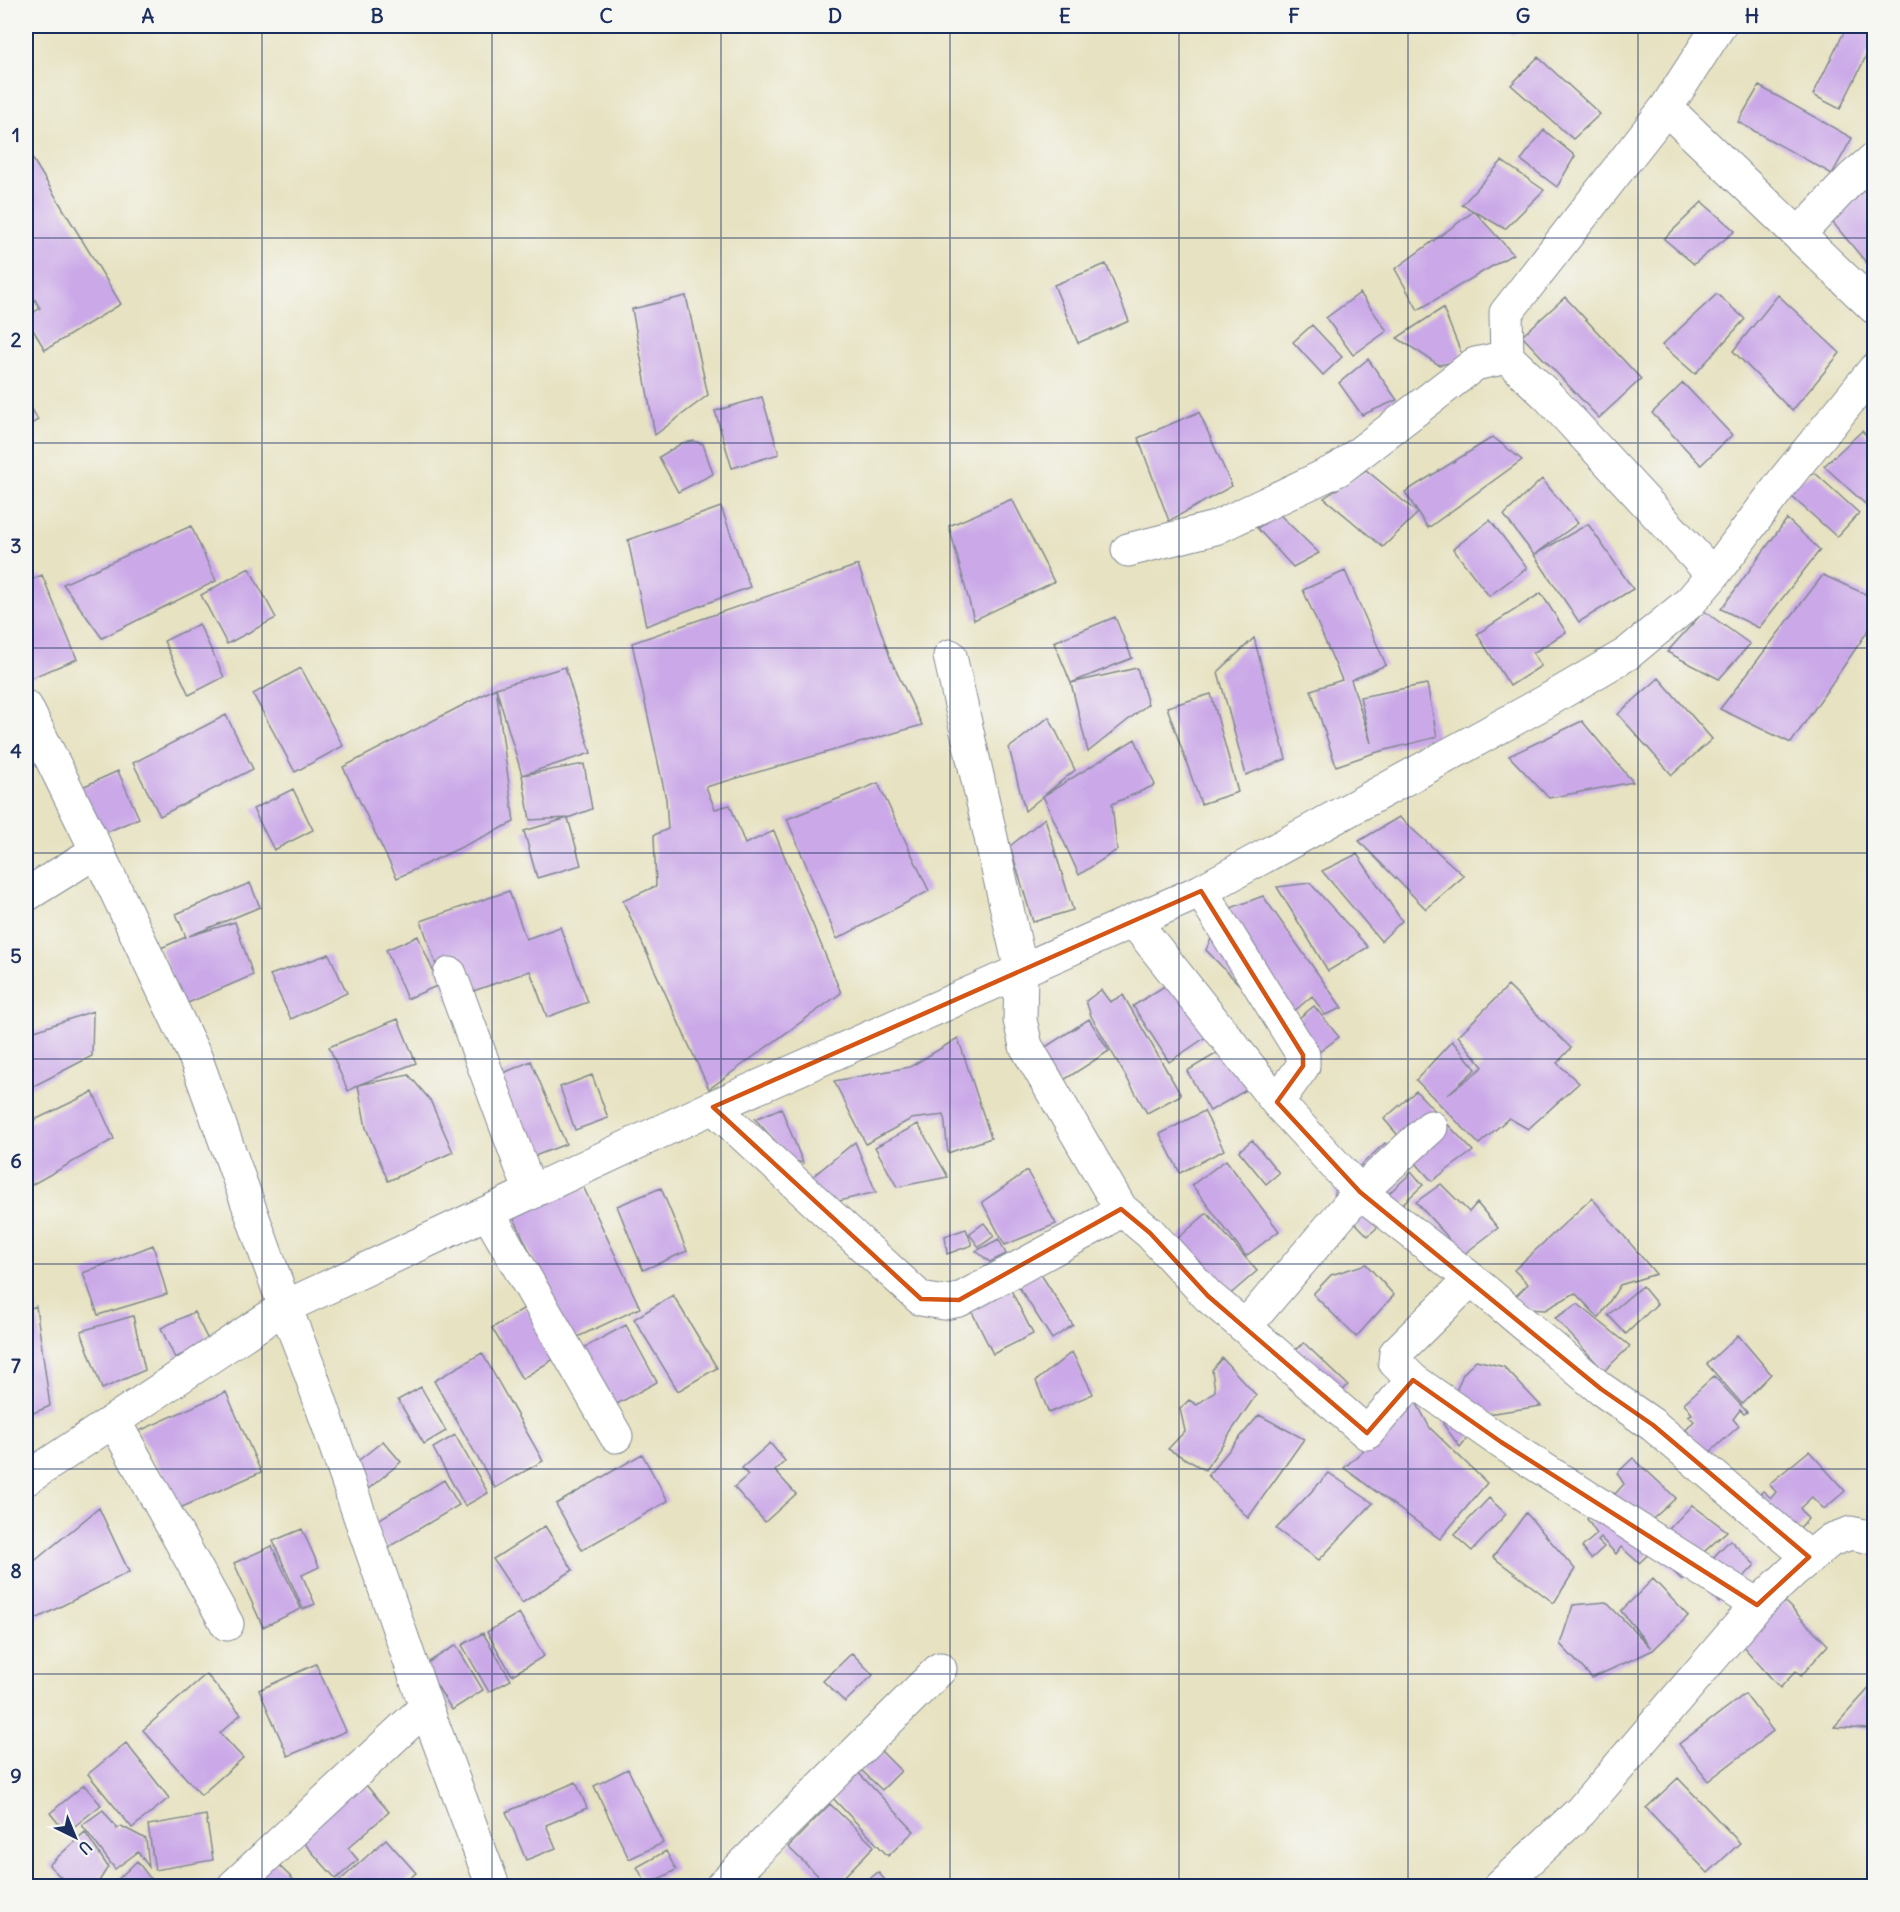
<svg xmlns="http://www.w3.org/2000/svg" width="1900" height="1912" font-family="Delius,sans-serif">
  <rect width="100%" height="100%" fill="#f6f6f2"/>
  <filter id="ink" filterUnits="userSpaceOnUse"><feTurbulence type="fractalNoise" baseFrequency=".0167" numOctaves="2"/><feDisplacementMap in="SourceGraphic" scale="12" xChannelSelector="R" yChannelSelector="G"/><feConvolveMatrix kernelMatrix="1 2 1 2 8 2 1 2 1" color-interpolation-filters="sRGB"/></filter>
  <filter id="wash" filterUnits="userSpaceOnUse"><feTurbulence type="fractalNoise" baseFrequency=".008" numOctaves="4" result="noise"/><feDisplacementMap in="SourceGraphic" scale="24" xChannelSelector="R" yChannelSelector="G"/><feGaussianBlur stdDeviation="1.35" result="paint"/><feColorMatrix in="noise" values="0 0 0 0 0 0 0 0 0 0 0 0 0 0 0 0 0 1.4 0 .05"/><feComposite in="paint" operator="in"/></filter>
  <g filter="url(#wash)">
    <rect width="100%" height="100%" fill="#e7e2c1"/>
    <g id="blocks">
      <!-- building -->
      <path fill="#cba9e8" d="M1494 26H1523L1515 35Z
        M1847 26H1861L1874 32V40L1840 109 1813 95Z
        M1538 57 1600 114 1573 139 1511 85Z
        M1759 86 1852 138 1832 174 1738 122Z
        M1544 130 1575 156 1557 187 1521 160Z
        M26 148 121 304 45 350 26 318 40 308 26 285Z
        M1502 161 1544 190 1505 229 1474 211 1513 254 1418 310 1395 269 1474 211 1462 205Z
        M1853 180 1874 202V262L1870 267 1829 218Z
        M1702 202 1735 231 1694 264 1664 239Z
        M1106 264 1129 321 1078 343 1054 285Z
        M1360 293 1387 331 1353 355 1326 318Z
        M1717 294 1745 319 1695 374 1662 345Z
        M1778 295 1840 353 1792 411 1733 351Z
        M686 296 708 395 655 435 632 309Z
        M1565 297 1641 379 1599 418 1522 336Z
        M1443 308 1464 360 1439 365 1397 338Z
        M1312 325 1342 357 1323 375 1293 342Z
        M1368 359 1397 400 1362 415 1339 383Z
        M1683 383 1732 435 1701 465 1652 413Z
        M762 397 779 454 732 468 715 411Z
        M26 398 38 420 26 427Z
        M1199 412 1232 486 1169 521 1138 438Z
        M1862 431 1874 443V512L1824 466Z
        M1493 437 1522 460 1428 528 1418 513 1383 547 1324 498 1366 470 1418 513 1405 492Z
        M694 441 703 444 713 474 678 492 659 457 682 443Z
        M1815 473 1859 513 1837 537 1781 487Z
        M1542 479 1578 523 1534 555 1504 515Z
        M1012 499 1054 582 974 620 949 526Z
        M721 507 750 587 646 626 628 540Z
        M1279 514 1319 553 1293 567 1257 528Z
        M1787 519 1820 550 1759 628 1721 609Z
        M1490 520 1527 568 1489 596 1453 549Z
        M1588 524 1633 589 1579 622 1534 555Z
        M191 526 216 581 102 638 63 584Z
        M858 565 891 660 922 725 706 787 715 809 730 805 745 844 774 831 841 993 709 1089 623 901 656 886 654 835 668 829 666 799 632 643Z
        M249 568 276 618 227 644 201 595Z
        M1345 571 1386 665 1351 680 1371 743 1360 697 1427 684 1437 737 1374 753 1336 766 1311 690 1342 680 1303 590Z
        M42 575 77 659 26 680V582Z
        M1823 575 1874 598V622L1791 743 1720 709Z
        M1541 593 1566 632 1533 653 1541 666 1510 686 1477 634Z
        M1704 611 1750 644 1719 679 1667 652Z
        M1115 617 1132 658 1071 683 1054 642Z
        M199 624 224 677 189 695 164 641Z
        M1254 638 1286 759 1246 775 1218 672Z
        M565 667 591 753 522 775 584 764 592 809 568 818 581 865 537 878 524 831 568 818 530 820 522 775 496 688Z
        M301 668 343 746 295 772 253 694Z
        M1137 668 1148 704 1088 752 1071 683Z
        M1659 678 1712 739 1672 775 1618 714Z
        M496 688 514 822 397 878 343 767Z
        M1211 694 1238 792 1201 804 1167 707Z
        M226 715 253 769 160 816 133 763Z
        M1049 717 1075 770 1025 811 1009 748Z
        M1582 721 1633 782 1549 798 1509 756Z
        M1135 739 1155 785 1112 804 1117 850 1079 875 1043 796Z
        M118 771 139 818 100 835 80 788Z
        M878 783 929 891 837 939 787 819Z
        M293 789 313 830 274 850 253 809Z
        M1399 817 1464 876 1426 909 1359 841Z
        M1045 818 1073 910 1033 922 1010 846Z
        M1357 854 1402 921 1381 941 1322 871Z
        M250 883 260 907 189 936 235 922 253 975 181 1006 161 948 186 937 176 914Z
        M1310 883 1368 947 1328 971 1277 887Z
        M509 891 526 939 560 927 588 1002 547 1017 530 971 448 1000 421 921Z
        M1263 896 1342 1008 1325 1015 1312 996 1278 1025 1206 950 1223 911Z
        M418 936 439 985 407 999 386 950Z
        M329 954 347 993 291 1019 270 975Z
        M1174 980 1209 1035 1169 1062 1133 1006Z
        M1508 986 1571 1048 1557 1063 1579 1083 1528 1129 1509 1118 1479 1144 1416 1080 1452 1041 1476 1069 1447 1095 1483 1067 1458 1036Z
        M1101 990 1110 1002 1123 995 1181 1095 1147 1113 1091 1016 1086 1001Z
        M1314 1006 1339 1037 1314 1056 1289 1026Z
        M93 1011 92 1056 26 1090V1034Z
        M398 1019 416 1063 358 1085 409 1075 430 1100 453 1152 388 1181 366 1128 358 1085 348 1091 329 1047Z
        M1089 1019 1109 1051 1053 1087 1033 1055Z
        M958 1038 991 1138 948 1153 944 1115 911 1119 866 1144 834 1081 910 1067Z
        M1224 1049 1248 1089 1210 1111 1187 1071Z
        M531 1061 566 1144 532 1157 499 1075Z
        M592 1075 608 1118 575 1130 560 1087Z
        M1416 1091 1473 1151 1432 1181 1414 1161 1408 1147 1384 1119Z
        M93 1092 114 1139 26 1188V1124Z
        M781 1108 803 1163 792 1160 755 1119Z
        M1204 1111 1224 1150 1180 1173 1160 1134Z
        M918 1124 948 1177 897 1187 875 1147Z
        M1252 1140 1279 1173 1266 1184 1239 1151Z
        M855 1142 876 1192 831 1203 806 1182Z
        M1385 1143 1399 1156 1372 1209 1412 1172 1423 1185 1368 1236 1336 1203 1334 1190Z
        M1226 1160 1279 1231 1246 1256 1192 1185Z
        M1027 1171 1056 1224 1005 1245 982 1202Z
        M582 1184 640 1308 571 1340 513 1216Z
        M1441 1184 1469 1212 1477 1203 1498 1228 1459 1258 1446 1235 1416 1202Z
        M661 1188 687 1251 643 1270 617 1206Z
        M1592 1198 1656 1274 1620 1285 1599 1318 1575 1293 1545 1310 1525 1309 1514 1298 1528 1284 1514 1270Z
        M1207 1213 1257 1271 1219 1304 1169 1246Z
        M984 1223 994 1236 979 1247 969 1234Z
        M966 1229 972 1245 947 1254 945 1236Z
        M999 1239 1006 1254 990 1262 976 1251Z
        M153 1245 167 1294 98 1315 83 1273Z
        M1366 1264 1394 1295 1356 1337 1313 1294 1331 1275Z
        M1037 1268 1073 1325 1052 1339 1015 1281Z
        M1009 1286 1033 1334 993 1354 969 1306Z
        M1642 1286 1657 1304 1626 1334 1608 1315Z
        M673 1295 717 1368 678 1391 634 1319Z
        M1578 1304 1630 1346 1604 1371 1555 1318Z
        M36 1306 50 1406 26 1416V1310Z
        M526 1307 557 1357 522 1379 492 1328Z
        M194 1312 209 1342 175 1358 161 1328Z
        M133 1316 145 1370 102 1389 81 1331Z
        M626 1325 657 1382 608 1409 576 1352Z
        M1738 1335 1771 1374 1742 1404 1707 1364Z
        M1304 1343 1348 1385 1320 1414 1274 1368Z
        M1072 1352 1093 1394 1049 1413 1036 1381Z
        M482 1353 543 1461 495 1488 434 1381Z
        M1222 1358 1256 1395 1205 1470 1168 1449 1185 1431 1180 1409 1189 1400 1197 1405 1215 1391 1212 1370Z
        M1476 1360 1504 1367 1541 1406 1487 1414 1460 1447 1443 1424 1463 1374Z
        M1714 1376 1747 1412 1744 1414 1740 1410 1733 1419 1739 1426 1708 1454 1686 1430 1694 1421 1688 1416 1692 1414 1684 1403Z
        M421 1387 446 1431 424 1444 398 1400Z
        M226 1392 261 1472 180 1508 139 1431Z
        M1416 1402 1430 1428 1487 1483 1440 1539 1344 1468Z
        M1259 1415 1304 1439 1248 1518 1208 1475Z
        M455 1435 488 1493 465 1506 433 1448Z
        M383 1441 401 1462 367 1490 349 1468Z
        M770 1443 785 1461 775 1471 796 1494 765 1522 734 1487 748 1475 742 1468Z
        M1809 1451 1845 1491 1824 1509 1812 1497 1800 1508 1808 1519 1794 1534 1758 1496 1763 1491 1771 1498 1776 1492 1769 1484Z
        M642 1454 668 1501 582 1550 556 1504Z
        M1633 1458 1676 1498 1646 1525 1650 1549 1692 1505 1727 1531 1694 1561 1696 1566 1682 1580 1652 1551 1639 1563 1621 1547 1616 1554 1601 1538 1598 1541 1604 1547 1591 1559 1582 1547 1597 1534 1587 1519 1607 1495 1611 1492 1615 1494 1624 1484 1617 1473Z
        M1329 1473 1373 1503 1319 1560 1276 1529Z
        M444 1480 459 1505 387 1548 373 1523Z
        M1489 1498 1506 1514 1472 1551 1454 1535Z
        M99 1508 129 1572 26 1624V1568Z
        M1526 1513 1575 1569 1554 1603 1493 1557Z
        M545 1526 573 1570 522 1603 493 1559Z
        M302 1529 319 1567 302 1575 315 1604 303 1609 273 1541Z
        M1730 1540 1755 1565 1719 1603 1694 1577Z
        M272 1546 301 1609 263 1627 234 1563Z
        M1653 1579 1688 1616 1653 1650 1592 1678 1560 1644 1573 1605 1606 1602 1651 1648 1621 1611Z
        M1778 1595 1828 1645 1801 1676 1796 1671 1780 1688 1741 1644Z
        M519 1613 544 1656 512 1675 487 1632Z
        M483 1633 511 1680 489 1692 462 1645Z
        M456 1645 483 1690 452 1710 424 1665Z
        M852 1653 873 1675 845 1702 823 1681Z
        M316 1664 346 1731 288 1756 259 1690Z
        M206 1674 241 1714 220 1733 243 1758 201 1795 143 1730Z
        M1874 1683V1724L1868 1729 1834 1727Z
        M1745 1694 1773 1731 1708 1781 1679 1744Z
        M126 1743 169 1798 132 1828 88 1774Z
        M875 1745 901 1771 882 1790 856 1765Z
        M853 1767 914 1831 888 1856 827 1792Z
        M628 1769 663 1843 629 1859 594 1786Z
        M360 1778 389 1812 348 1848 358 1860 336 1879 296 1834Z
        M1678 1778 1740 1843 1708 1873 1646 1808Z
        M576 1782 587 1808 546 1825 556 1848 526 1860 506 1812Z
        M84 1785 101 1805 66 1833 50 1813Z
        M830 1804 874 1846 835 1886H829L788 1847Z
        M103 1810 117 1829 121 1826 146 1839 149 1867 138 1852 115 1869 82 1825Z
        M206 1815 213 1860 155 1870 148 1825Z
        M85 1832 108 1867 96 1886H69L49 1865Z
        M386 1839 416 1873 400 1886H336L335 1885Z
        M666 1851 676 1870 647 1885 637 1867Z
        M273 1860 296 1882 292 1886H246Z
        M137 1861 156 1886H111Z
        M878 1872 890 1886H869L866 1882Z
        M26 1876 36 1886H26Z
        M322 1881 327 1886H315Z"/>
    </g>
  </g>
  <g filter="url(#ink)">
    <use href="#blocks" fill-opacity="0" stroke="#818890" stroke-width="1.5"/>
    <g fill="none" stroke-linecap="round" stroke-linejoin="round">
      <!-- minor casing -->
      <g stroke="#818890" stroke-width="35">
        <path id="minor" d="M1666 108 1874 307
          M1799 234 1852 178 1874 159
          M1128 550 1215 528 1339 469 1475 364 1507 357
          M1713 575 1548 396 1507 357 1506 313 1666 108 1719 26
          M950 656 1021 971 1020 1020 1026 1046 1121 1209 1150 1233 1208 1296 1245 1327 1360 1192 1431 1127
          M1201 891 1303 1055V1066L1277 1102
          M26 895 97 851
          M1134 921 1277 1102 1360 1192 1471 1279 1601 1389 1653 1425 1809 1557
          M450 974 531 1193
          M713 1107 921 1299 944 1303 959 1300 1103 1222 1121 1209
          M488 1213 616 1436
          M1471 1279 1396 1353 1395 1362 1413 1380 1501 1442 1757 1605
          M1245 1327 1367 1433 1413 1380
          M114 1421 227 1624
          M26 1479 285 1307 713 1107 1201 891 1545 702 1627 654 1690 602 1713 575 1786 478 1874 370
          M234 1886 426 1707
          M722 1886 940 1669
          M1500 1886 1581 1811 1757 1605 1793 1571 1831 1540 1851 1533 1874 1538"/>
      </g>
      <!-- tertiary casing -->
      <g stroke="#818890" stroke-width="35">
        <path id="tertiary" d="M26 707 97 851 196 1059 285 1307 308 1366 426 1707 493 1886"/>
      </g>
      <!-- minor -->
      <use href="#minor" stroke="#fff" stroke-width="33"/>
      <!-- tertiary -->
      <use href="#tertiary" stroke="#fff" stroke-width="33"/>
    </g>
  </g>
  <!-- marked area -->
  <path fill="none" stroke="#d45514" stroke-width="4.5" stroke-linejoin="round" d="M1201 891 1303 1055V1066L1277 1102 1360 1192 1601 1389 1653 1425 1809 1557 1757 1605 1501 1442 1413 1380 1367 1433 1208 1296 1150 1233 1121 1209 959 1300 921 1299 713 1107Z"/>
  <!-- grid -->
  <path fill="none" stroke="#1b2f5e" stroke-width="1.5" stroke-opacity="0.55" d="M262 26V1886M492 26V1886M721 26V1886M950 26V1886M1179 26V1886M1408 26V1886M1638 26V1886M26 238H1874M26 443H1874M26 648H1874M26 853H1874M26 1059H1874M26 1264H1874M26 1469H1874M26 1674H1874"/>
  <!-- margin -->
  <rect width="1900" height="1912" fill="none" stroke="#f6f6f2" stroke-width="66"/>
  <!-- north arrow -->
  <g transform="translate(75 1837) rotate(137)" stroke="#f6f6f2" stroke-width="4.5" paint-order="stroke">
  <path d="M0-4.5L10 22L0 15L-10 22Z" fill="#1b2f5e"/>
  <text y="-9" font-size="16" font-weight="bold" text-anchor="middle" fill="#1b2f5e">U</text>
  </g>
  <rect x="33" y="33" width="1834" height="1846" fill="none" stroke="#1b2f5e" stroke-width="2"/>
  <g font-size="20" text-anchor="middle" font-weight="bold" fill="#1b2f5e">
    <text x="148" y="23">A</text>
    <text x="377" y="23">B</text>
    <text x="606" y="23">C</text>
    <text x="835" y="23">D</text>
    <text x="1065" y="23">E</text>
    <text x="1294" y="23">F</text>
    <text x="1523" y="23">G</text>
    <text x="1752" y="23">H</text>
    <text x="16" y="142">1</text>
    <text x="16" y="347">2</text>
    <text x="16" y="553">3</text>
    <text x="16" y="758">4</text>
    <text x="16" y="963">5</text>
    <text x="16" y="1168">6</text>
    <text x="16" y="1373">7</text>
    <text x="16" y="1578">8</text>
    <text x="16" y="1783">9</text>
  </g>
</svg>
